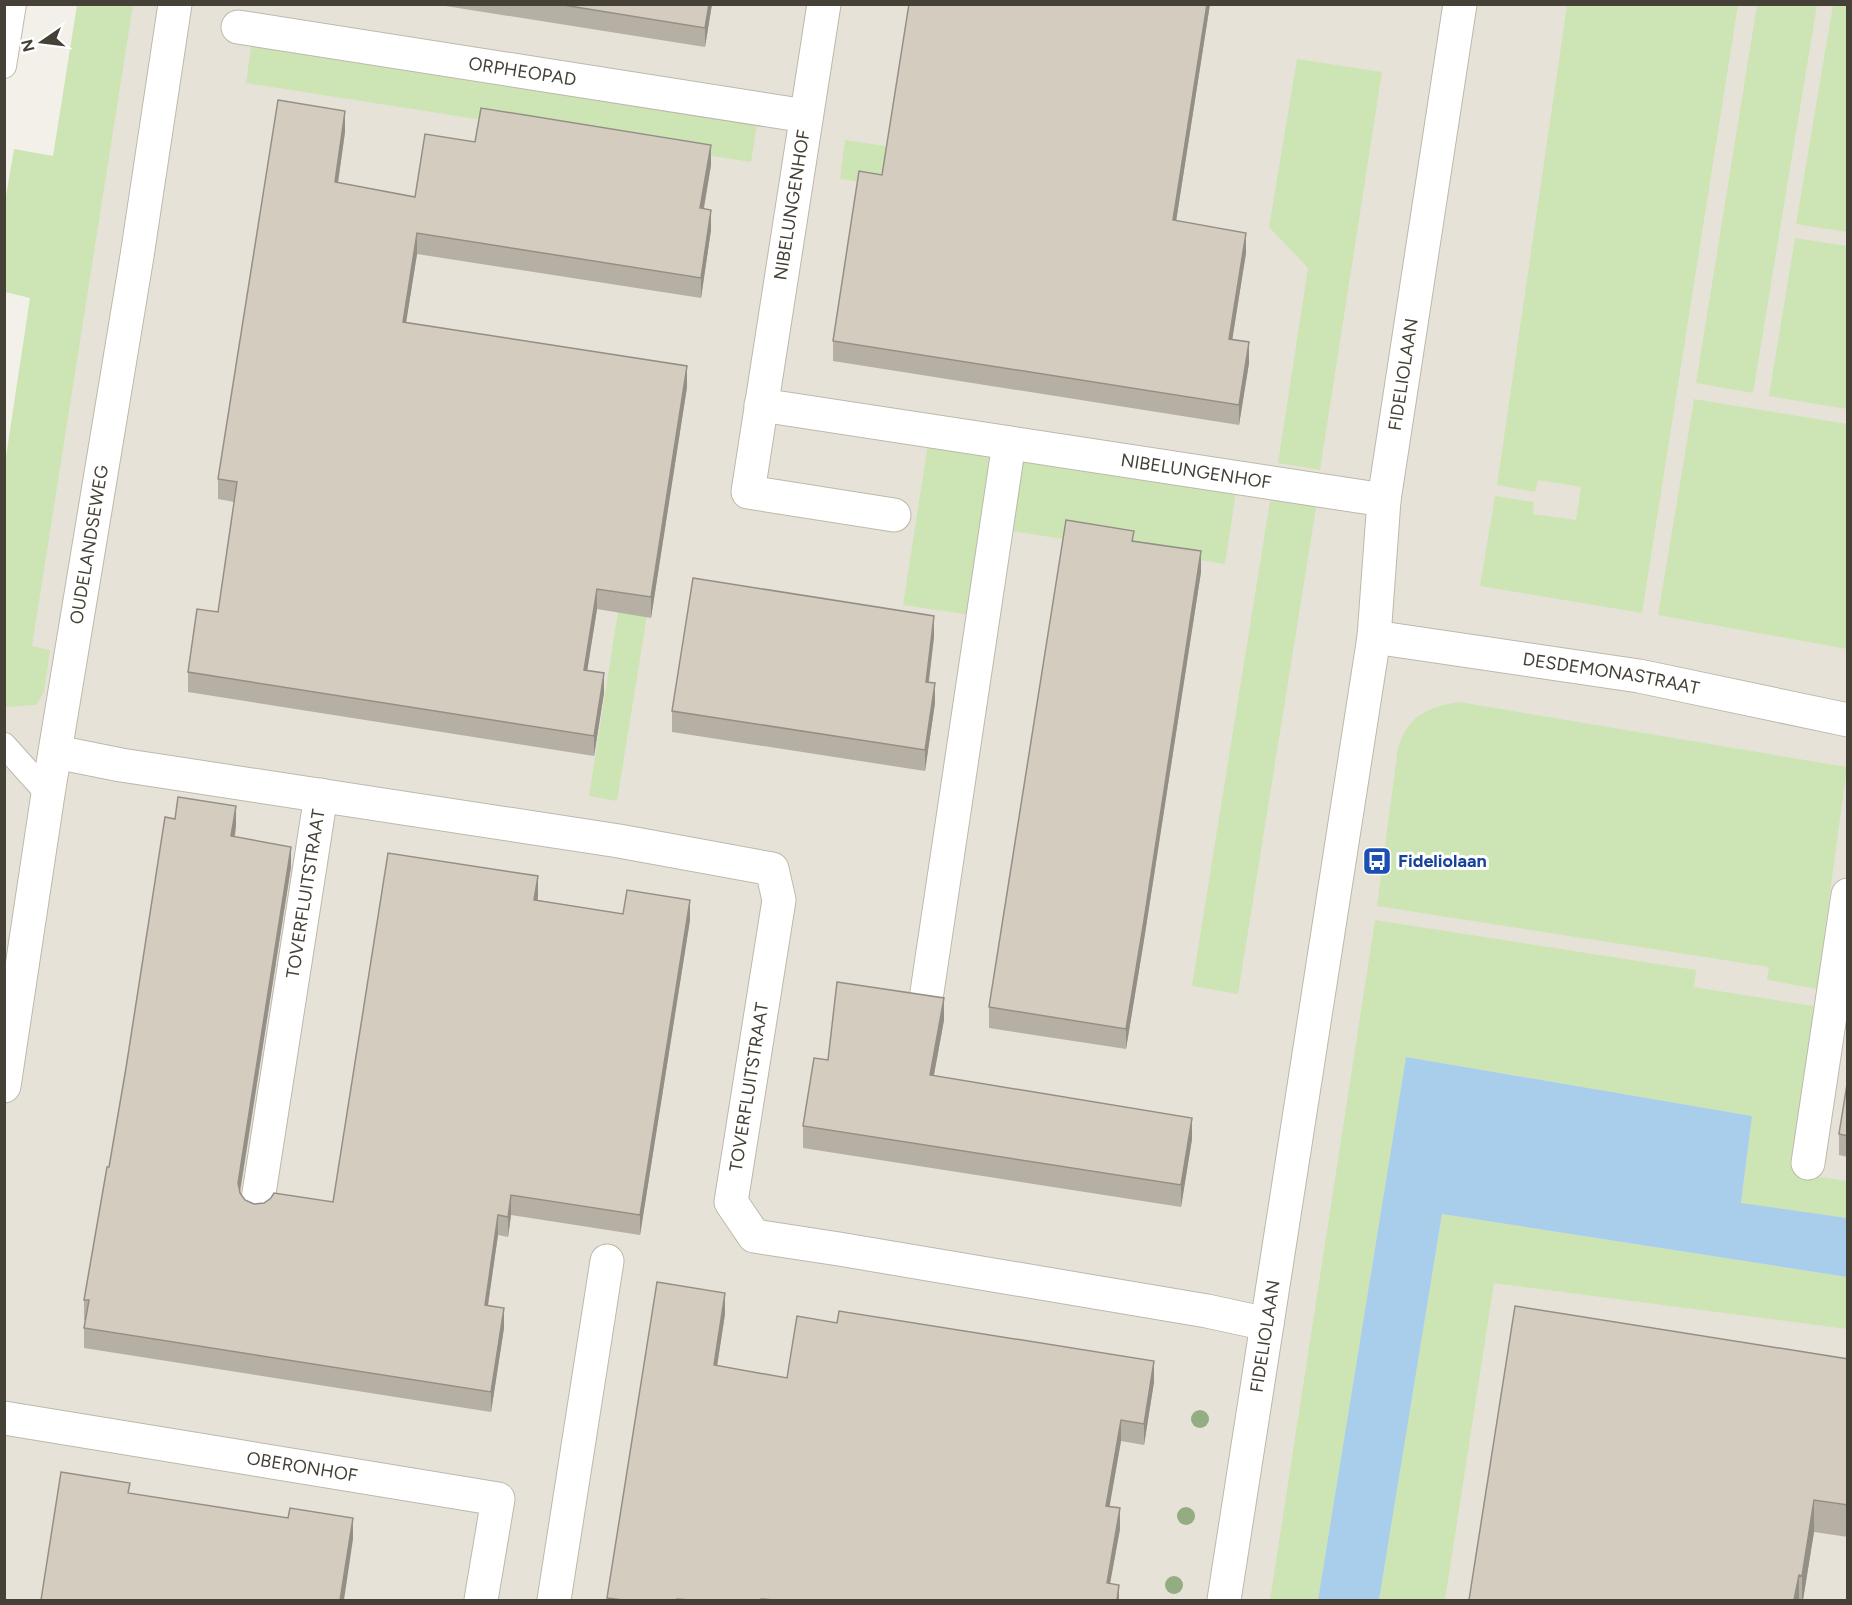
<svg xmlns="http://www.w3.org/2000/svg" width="1852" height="1605" font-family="Figtree,sans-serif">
  <rect width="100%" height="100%" fill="#f3f0e9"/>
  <!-- residential -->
  <path fill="#e7e2d7" d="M90 5H1847V1600H5L4 585Z"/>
  <!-- green -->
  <path fill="#cde5b4" d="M77 5H133L32 646 50 650 44 692 36 705 7 707 4 704 5 463 30 298 5 292V202L14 149 53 156Z
    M1567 5H1738L1642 613 1480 586 1495 496 1534 502 1533 514 1576 520 1581 487 1538 480 1535 492 1497 485Z
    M1757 5H1817L1753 393 1696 383Z
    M1833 5H1847V232L1796 224Z
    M252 39 758 118 751 162 246 83Z
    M1297 59 1382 72 1320 470 1278 463 1308 268 1269 227Z
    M845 140 1004 164 998 203 840 179Z
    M1795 238 1847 246V409L1769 396Z
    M1694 399 1847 424V649L1658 615Z
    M928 444 995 454 971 615 903 605Z
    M1022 458 1236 492 1225 564 1011 531Z
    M1271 495 1317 502 1238 994 1192 986Z
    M622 586 651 591 617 801 589 796Z
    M1459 702 1847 767 1817 989 1767 980 1769 967 1377 906 1398 748C1407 716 1428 707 1459 702Z
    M1375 920 1696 970 1694 987 1818 1007 1794 1173 1847 1181V1218L1741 1204 1752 1116 1406 1057 1318 1600H1270Z
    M1442 1214 1847 1277V1329L1494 1283 1445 1600H1379Z"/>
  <!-- water -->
  <path fill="#a9ceec" d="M1406 1057 1752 1116 1741 1203 1847 1218V1277L1442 1214 1379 1600H1318Z"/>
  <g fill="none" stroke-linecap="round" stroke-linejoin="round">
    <!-- service casing -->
    <g stroke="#beb8ac" stroke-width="26">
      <path id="service" d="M4 66 14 4
        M4 745 48 794"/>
    </g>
    <!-- pedestrian casing -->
    <g stroke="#beb8ac" stroke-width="35">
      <g id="pedestrian">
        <path id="s1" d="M238 27 806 116"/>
        <path id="s2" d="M761 405 1384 500"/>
        <path d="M927 992 1009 443"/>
        <path d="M1808 1163 1848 895"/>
        <path id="s3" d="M257 1206 321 795"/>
        <path d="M554 1600 607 1261"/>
      </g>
    </g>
    <!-- minor casing -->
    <g stroke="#beb8ac" stroke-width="35">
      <g id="minor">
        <path d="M824 4 748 492 894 515"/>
        <path id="s4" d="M1374 637 1639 676 1848 720"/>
        <path d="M56 752 121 765 619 841 772 869 779 900 731 1202 754 1236 839 1249 1207 1311 1267 1324"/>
        <path id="s5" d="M4 1418 498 1499 481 1600"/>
        <path id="s6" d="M1224 1600 1374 637 1384 500 1460 4"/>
      </g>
    </g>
    <!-- tertiary casing -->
    <g stroke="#beb8ac" stroke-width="35">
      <g id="tertiary">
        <path id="s7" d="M4 1086 48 794 137 256 175 4"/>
      </g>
    </g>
    <!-- service -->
    <use href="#service" stroke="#fff" stroke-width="24"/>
    <!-- pedestrian -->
    <use href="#pedestrian" stroke="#fff" stroke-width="33"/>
    <!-- minor -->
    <use href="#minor" stroke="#fff" stroke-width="33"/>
    <!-- tertiary -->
    <use href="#tertiary" stroke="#fff" stroke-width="33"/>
  </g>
  <!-- trees -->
  <g fill="#94ac82">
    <circle cx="1200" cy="1419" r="9"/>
    <circle cx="1186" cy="1516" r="9"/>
    <circle cx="1174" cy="1585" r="9"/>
  </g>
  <!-- wall -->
  <path fill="#b6afa4" d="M433 4H712L705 47Z
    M1210 4 1176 221 1246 253 1232 340 1249 363 1239 425 833 361V341L882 175Z
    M345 132 338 183 415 197 475 142 711 165 704 209 711 230 701 298 417 254 406 322 687 387 651 618 597 609 587 671 604 693 594 756 188 692V672L218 612 234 502 218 499V479Z
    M1134 541 1201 572 1144 940 1126 1049 989 1028V1007Z
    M934 637 929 682 935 703 925 771 672 732V711Z
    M236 826 235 837 291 867 240 1193 245 1200 254 1204 333 1202 538 896V900L623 914 690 920 640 1235 511 1215 508 1237 498 1235 488 1305 504 1328 491 1412 84 1348V1328L86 1320H84V1300Z
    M944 1020 934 1075 1192 1139 1181 1207 803 1148V1126L828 1060Z
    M1848 1078V1157L1839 1155V1134Z
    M725 1314 717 1366 787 1378 1154 1382 1144 1445 1121 1441 1109 1507 1120 1529 1110 1583 1119 1600H607V1598Z
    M1848 1359V1537L1814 1532 1803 1600H1469Z"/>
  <!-- shaded-wall -->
  <path fill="#948f86" d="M709 4H712L705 47V28Z
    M1207 4H1210L1173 241V220Z
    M345 111V132L335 203V182Z
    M711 145V165L700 229V208Z
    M711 210V230L701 298V278Z
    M417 233V254L403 342V322Z
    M1246 233V253L1229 360V339Z
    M1249 342V363L1239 425V405Z
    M687 366V387L651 618V597Z
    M1201 551V572L1144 940 1126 1049V1029Z
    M597 589V609L584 691V670Z
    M934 616V637L926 702V682Z
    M604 673V693L594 756V736Z
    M935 683V703L925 771V750Z
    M236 806V826L231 857V836Z
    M291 847V867L238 1203V1183Z
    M538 876V896L534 920V900Z
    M690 900V920L640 1235V1215Z
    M944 998V1020L930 1096V1075Z
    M1192 1118V1139L1181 1207V1185Z
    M511 1195V1215L508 1237V1217Z
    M498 1215V1235L485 1325V1305Z
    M725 1293V1314L714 1386V1365Z
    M504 1308V1328L491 1412V1392Z
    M1154 1361V1382L1144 1445V1424Z
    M1121 1420V1441L1106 1527V1506Z
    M1814 1500V1532L1803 1600H1802V1576Z
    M1120 1508V1529L1107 1600V1583Z
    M353 1518V1539L344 1600H340Z
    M1799 1575V1600H1794Z
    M1119 1585V1600H1117Z"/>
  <!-- building -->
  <path fill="#d4ccbf" stroke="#948f86" stroke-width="1.5" d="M557 4H709L705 28Z
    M909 4H1207L1173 220 1246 233 1229 339 1249 342 1239 405 833 341 859 171 882 175Z
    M278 100 345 111 335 182 415 197 425 134 475 142 481 108 711 145 700 208 711 210 701 278 417 233 403 322 687 366 651 597 597 589 584 670 604 673 594 736 188 672 197 609 218 612 237 482 218 479Z
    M1066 520 1134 531 1132 541 1201 551 1144 920 1126 1029 989 1007Z
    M693 578 934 616 926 682 935 683 925 750 672 711Z
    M178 797 236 806 231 836 291 847 238 1183 240 1193 245 1200 254 1204 264 1203 271 1198 274 1193 333 1202 388 853 538 876 534 900 623 914 627 890 690 900 640 1215 511 1195 508 1217 498 1215 485 1305 504 1308 491 1392 84 1328 89 1300H84L107 1167H109L126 1068 165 817 175 819Z
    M837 982 944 998 930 1075 1192 1118 1181 1185 803 1126 814 1058 828 1060Z
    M1848 1078V1136L1839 1134Z
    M657 1282 725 1293 714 1365 787 1378 797 1316 837 1323 839 1311 1154 1361 1144 1424 1121 1420 1106 1506 1120 1508 1107 1583 1119 1585 1117 1600H774L761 1599V1600H689L677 1599 676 1600H623L607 1598Z
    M1515 1306 1848 1359V1505L1814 1500 1802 1576 1799 1575 1794 1600H1469Z
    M61 1472 130 1483 128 1493 288 1518 290 1508 353 1518 340 1600H41Z"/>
  <!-- icons -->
  <defs>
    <g id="bus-square" transform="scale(1.5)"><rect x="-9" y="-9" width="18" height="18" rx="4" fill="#1a4fb4" stroke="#fff"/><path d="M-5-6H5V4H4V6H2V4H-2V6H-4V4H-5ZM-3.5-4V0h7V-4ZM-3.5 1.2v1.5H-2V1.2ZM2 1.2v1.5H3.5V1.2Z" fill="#fff"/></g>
  </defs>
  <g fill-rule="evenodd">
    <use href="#bus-square" x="1377" y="861"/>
  </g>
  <g text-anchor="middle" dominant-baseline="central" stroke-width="6" stroke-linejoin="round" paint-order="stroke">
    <!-- street labels -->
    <g font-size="18" fill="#464137" stroke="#fff">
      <text stroke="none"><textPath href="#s1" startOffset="288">ORPHEOPAD</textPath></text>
      <text transform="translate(792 205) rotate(-81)">NIBELUNGENHOF</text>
      <text stroke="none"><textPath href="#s6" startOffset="1239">FIDELIOLAAN</textPath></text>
      <text stroke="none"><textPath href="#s2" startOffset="440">NIBELUNGENHOF</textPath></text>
      <text stroke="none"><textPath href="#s7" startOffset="548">OUDELANDSEWEG</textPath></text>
      <text stroke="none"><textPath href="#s4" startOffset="240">DESDEMONASTRAAT</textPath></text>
      <text stroke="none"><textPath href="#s3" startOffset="316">TOVERFLUITSTRAAT</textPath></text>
      <text transform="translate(749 1087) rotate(-81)">TOVERFLUITSTRAAT</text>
      <text stroke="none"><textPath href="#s6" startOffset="267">FIDELIOLAAN</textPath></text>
      <text stroke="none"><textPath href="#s5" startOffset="302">OBERONHOF</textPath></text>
    </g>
    <!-- transit labels -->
    <g font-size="18" font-weight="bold" fill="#164399" stroke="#fff" text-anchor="start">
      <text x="1398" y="861">Fideliolaan</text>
    </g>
  </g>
  <!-- border -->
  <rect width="1852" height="1605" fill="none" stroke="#464137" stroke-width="12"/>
  <!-- north arrow -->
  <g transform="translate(42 42) rotate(256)" stroke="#ffffff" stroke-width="4.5" paint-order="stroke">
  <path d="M0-4.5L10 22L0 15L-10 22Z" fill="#464137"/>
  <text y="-9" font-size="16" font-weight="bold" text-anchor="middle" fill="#464137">N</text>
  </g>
</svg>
